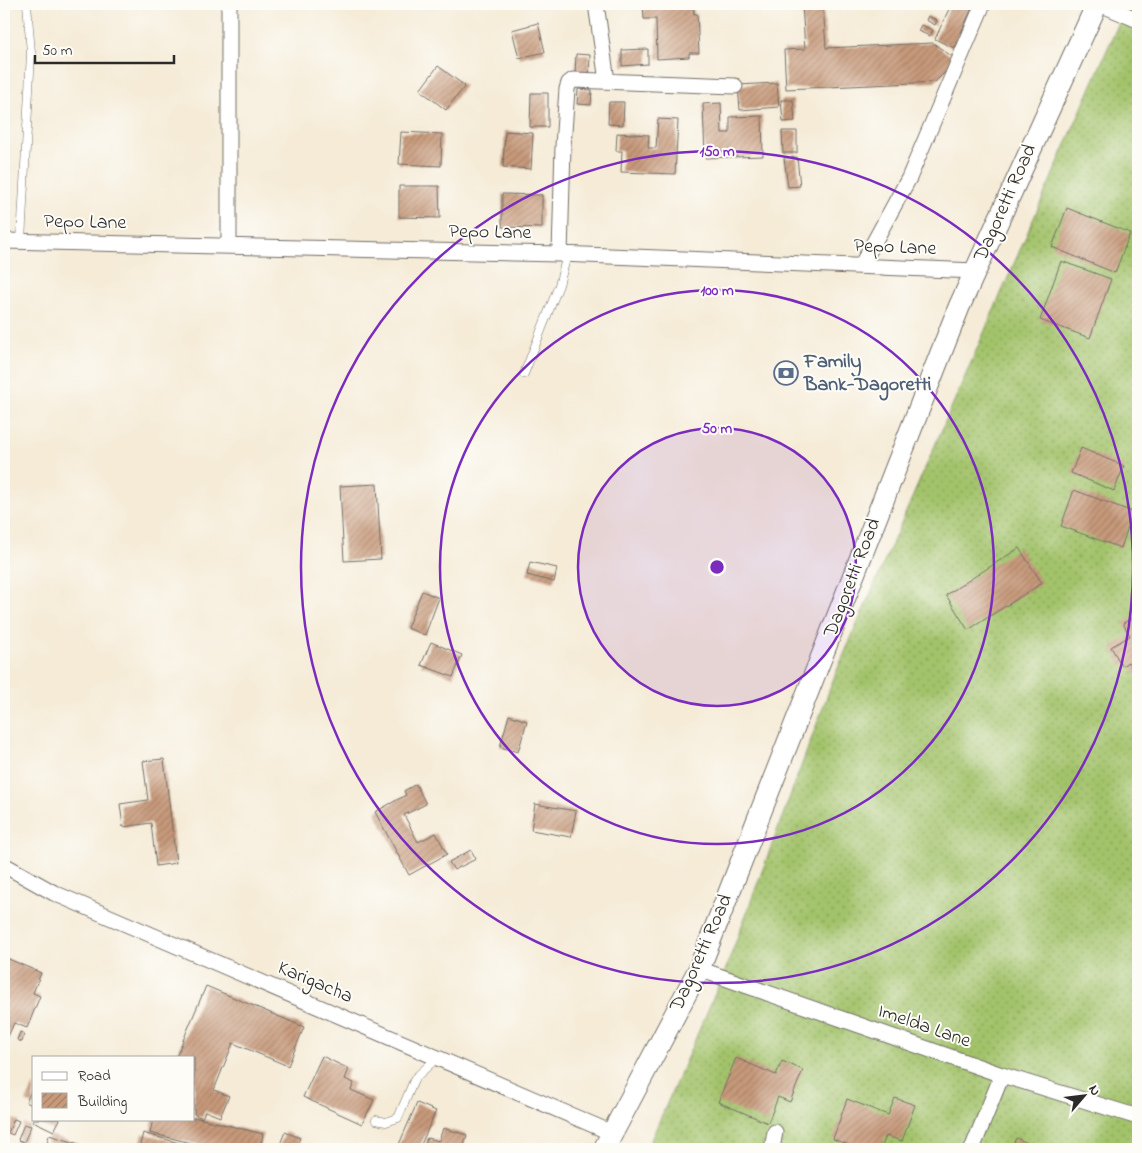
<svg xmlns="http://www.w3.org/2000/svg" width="1142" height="1153" font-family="'Indie Flower',sans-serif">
  <defs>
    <pattern id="garden-dots" width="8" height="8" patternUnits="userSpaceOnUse" patternTransform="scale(1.25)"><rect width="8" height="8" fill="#a3c36b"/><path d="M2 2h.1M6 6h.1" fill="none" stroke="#859f58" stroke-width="1.8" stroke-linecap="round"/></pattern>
    <pattern id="building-hatch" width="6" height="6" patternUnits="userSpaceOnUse" patternTransform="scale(1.25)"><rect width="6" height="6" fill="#c89a7b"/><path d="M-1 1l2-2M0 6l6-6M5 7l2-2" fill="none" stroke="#a37e65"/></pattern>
  </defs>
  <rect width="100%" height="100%" fill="#fdfcf7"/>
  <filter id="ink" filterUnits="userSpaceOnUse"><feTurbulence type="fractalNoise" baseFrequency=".02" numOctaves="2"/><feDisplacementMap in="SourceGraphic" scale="10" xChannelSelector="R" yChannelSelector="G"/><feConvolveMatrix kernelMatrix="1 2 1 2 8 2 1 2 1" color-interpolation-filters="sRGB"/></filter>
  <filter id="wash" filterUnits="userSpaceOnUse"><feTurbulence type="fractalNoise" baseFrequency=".0096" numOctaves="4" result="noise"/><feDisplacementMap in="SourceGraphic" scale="20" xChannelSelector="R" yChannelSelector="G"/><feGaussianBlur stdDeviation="1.12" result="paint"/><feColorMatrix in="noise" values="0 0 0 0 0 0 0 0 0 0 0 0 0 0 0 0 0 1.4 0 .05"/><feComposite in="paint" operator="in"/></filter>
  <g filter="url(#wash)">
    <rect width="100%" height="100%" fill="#f5ebd7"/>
    <!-- garden -->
    <path fill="url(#garden-dots)" stroke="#67774b" d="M1127 4H1138V1149H647L725 971 835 675Z"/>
    <g id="blocks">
      <!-- building -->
      <path fill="url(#building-hatch)" d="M643 4H693L694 14H697L699 53H689V57L657 59 656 19H644Z
        M802 4H823L826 48 933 43 957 60 935 82 786 89 784 50 805 49Z
        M938 4H974L954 48 935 39 949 9Z
        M928 16 937 20 935 25 926 20Z
        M538 23 545 52 519 58 512 30Z
        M921 25 933 30 930 36 918 31Z
        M648 49V64L622 66V50Z
        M576 54 590 55 589 77 575 75Z
        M438 66 465 86 446 110 420 90Z
        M777 83 779 107 740 110 738 85Z
        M578 89 592 90 591 105 577 104Z
        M531 93H548V127H530Z
        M781 100H793L795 121 783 122Z
        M609 102H624L623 125 608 124Z
        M721 103 722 133H730V117L762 116 763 156 705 158 703 104Z
        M658 119 678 120 675 174 621 172 622 151H616L617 133 649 135 648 148H656Z
        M505 131 533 133 531 169 503 167Z
        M782 131H797V153H783Z
        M401 132 442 134 441 166 399 164Z
        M797 157 800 186 788 187 784 158Z
        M399 186H439L440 218 399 217Z
        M502 194 542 195V228L502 227Z
        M1067 208 1130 233 1115 273 1052 247Z
        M1061 261 1111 279 1090 338 1040 320Z
        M1081 448 1124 466 1114 491 1071 473Z
        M377 484 381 559 344 561 340 486Z
        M1074 490 1133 512 1121 548 1061 526Z
        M1019 548 1042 583 968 630 946 595Z
        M530 562 557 568 554 582 527 575Z
        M422 591 439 598 425 635 407 628Z
        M1138 615V673L1136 675 1128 662 1122 666 1111 647 1130 636 1123 623Z
        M431 642 462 655 453 677 421 665Z
        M509 715 527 721 518 752 500 747Z
        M164 759 176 863 156 866 151 823 123 827 120 804 148 800 143 761Z
        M416 784 426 804 404 815 418 842 436 833 447 854 409 875 375 812 406 795 404 791Z
        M535 804 576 811 571 837 531 830Z
        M471 850 476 859 454 870 449 862Z
        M4 957 41 973 33 993 40 996 27 1028 14 1023 7 1039 4 1038Z
        M206 986 304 1027 288 1066 233 1043 214 1090 229 1096 220 1117 205 1111 202 1118 194 1114V1057H176Z
        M20 1032 24 1034 22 1042 17 1040Z
        M322 1056 349 1069 345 1079 354 1083 351 1090 374 1100 362 1124 303 1097Z
        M736 1058 776 1075 782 1061 803 1070 790 1102 778 1097 768 1123 718 1102Z
        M34 1085V1106L26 1102Z
        M895 1098 915 1105 902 1141 886 1136 881 1149H860L833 1139 847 1099 888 1115Z
        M417 1103 436 1111 419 1149H397Z
        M194 1117 263 1134 260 1149H216L150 1133 153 1119H194Z
        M14 1119 19 1121 13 1135 8 1133Z
        M33 1119H60L54 1131 33 1121Z
        M24 1124 31 1126 24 1142 18 1140Z
        M443 1128 467 1135 463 1149H424L427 1138 439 1141Z
        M285 1132 300 1138 295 1149H278Z
        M143 1133 186 1145 185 1149H139Z
        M49 1135 79 1144 78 1149H71L47 1143Z
        M1016 1138 1039 1148 1038 1149H1011Z"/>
    </g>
  </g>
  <g filter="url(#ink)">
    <use href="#blocks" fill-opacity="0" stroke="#726e67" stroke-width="1"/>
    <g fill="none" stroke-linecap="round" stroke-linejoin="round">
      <!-- lane casing -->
      <g stroke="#726e67" stroke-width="9">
        <path id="lane" d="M21 241 31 53 27 4
          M524 374 559 285 567 255
          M376 1120 386 1122 398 1118 415 1078 437 1058"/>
      </g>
      <!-- street casing -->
      <g stroke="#726e67" stroke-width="17">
        <path id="street" d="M229 4V246
          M596 4 607 81
          M1100 4 1138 20
          M4 241 560 254 976 271
          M560 254 563 146 567 89 569 83 573 80 735 86
          M861 266 909 178 983 4
          M4 865 54 893 612 1133
          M699 969 1002 1075 1138 1117
          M772 1149 775 1132
          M972 1149 1002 1075"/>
      </g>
      <!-- secondary casing -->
      <g stroke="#726e67" stroke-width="23">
        <path id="secondary" d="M604 1149 699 969 959 307 1097 4"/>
      </g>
      <!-- lane -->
      <use href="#lane" stroke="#fff" stroke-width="8"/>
      <!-- street -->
      <use href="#street" stroke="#fff" stroke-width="15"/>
      <!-- secondary -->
      <use href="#secondary" stroke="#fff" stroke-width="21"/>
    </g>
  </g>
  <!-- distance rings -->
  <circle cx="717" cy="567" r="139" fill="#7b2cbf" fill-opacity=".12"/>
  <g fill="none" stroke="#7b2cbf" stroke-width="2.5">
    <circle cx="717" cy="567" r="139"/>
    <circle cx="717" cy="567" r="277"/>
    <circle cx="717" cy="567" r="416"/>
  </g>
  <!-- icons -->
  <defs>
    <g id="bank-ring" transform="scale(1.25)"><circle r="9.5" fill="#fdfcf7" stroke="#5c6f8a" stroke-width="1.5"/><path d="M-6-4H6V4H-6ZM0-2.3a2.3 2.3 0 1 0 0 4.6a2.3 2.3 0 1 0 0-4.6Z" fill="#5c6f8a"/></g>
  </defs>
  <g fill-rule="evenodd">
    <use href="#bank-ring" x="786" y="373"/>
  </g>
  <g text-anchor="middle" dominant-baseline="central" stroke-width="4" stroke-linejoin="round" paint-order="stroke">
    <!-- street labels -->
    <g font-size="20" fill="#2b2b2b" stroke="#fdfcf7">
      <text transform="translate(1006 203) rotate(-66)">Dagoretti Road</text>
      <text transform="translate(85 223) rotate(1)">Pepo Lane</text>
      <text transform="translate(490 233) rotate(1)">Pepo Lane</text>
      <text transform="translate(895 248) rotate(2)">Pepo Lane</text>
      <text transform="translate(853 578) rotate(-69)">Dagoretti Road</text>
      <text transform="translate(702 953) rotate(-66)">Dagoretti Road</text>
      <text transform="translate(315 983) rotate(23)">Karigacha</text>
      <text transform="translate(924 1027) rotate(19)">Imelda Lane</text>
    </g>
    <!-- service labels -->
    <g font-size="20" font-weight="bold" fill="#4e5e75" stroke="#fdfcf7" text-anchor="start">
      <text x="804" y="362">Family<tspan x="804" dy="23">Bank-Dagoretti</tspan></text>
    </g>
  </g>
  <circle cx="717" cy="567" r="8" fill="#7b2cbf" stroke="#fdfcf7" stroke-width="2.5"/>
  <g font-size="15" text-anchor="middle" font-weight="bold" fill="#7b2cbf" stroke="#fdfcf7" stroke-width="4" stroke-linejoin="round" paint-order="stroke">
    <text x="717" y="156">150 m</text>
    <text x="717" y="295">100 m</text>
    <text x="717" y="433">50 m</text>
  </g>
  <!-- margin -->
  <rect width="1142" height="1153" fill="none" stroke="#fdfcf7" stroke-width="20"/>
  <!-- legend -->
  <rect x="32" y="1056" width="162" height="65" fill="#fdfcf7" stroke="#a9a8a5"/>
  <rect x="42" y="1072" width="25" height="8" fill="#ffffff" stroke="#a9a8a5"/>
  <text x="78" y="1080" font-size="15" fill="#2b2b2b">Road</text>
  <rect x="42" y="1093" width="25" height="15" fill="url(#building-hatch)" stroke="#a9a8a5"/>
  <text x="78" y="1106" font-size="15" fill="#2b2b2b">Building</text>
  <!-- north arrow -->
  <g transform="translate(1084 1096) rotate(62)" stroke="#fdfcf7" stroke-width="4" paint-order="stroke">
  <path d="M0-4L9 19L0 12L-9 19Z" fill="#2b2b2b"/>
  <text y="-8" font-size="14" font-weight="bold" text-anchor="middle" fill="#2b2b2b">N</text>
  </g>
  <!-- scale -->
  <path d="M35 55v8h139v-8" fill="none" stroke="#2b2b2b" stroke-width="2.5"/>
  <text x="42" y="55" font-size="15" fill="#2b2b2b" stroke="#fdfcf7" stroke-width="4" paint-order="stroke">50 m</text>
</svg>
